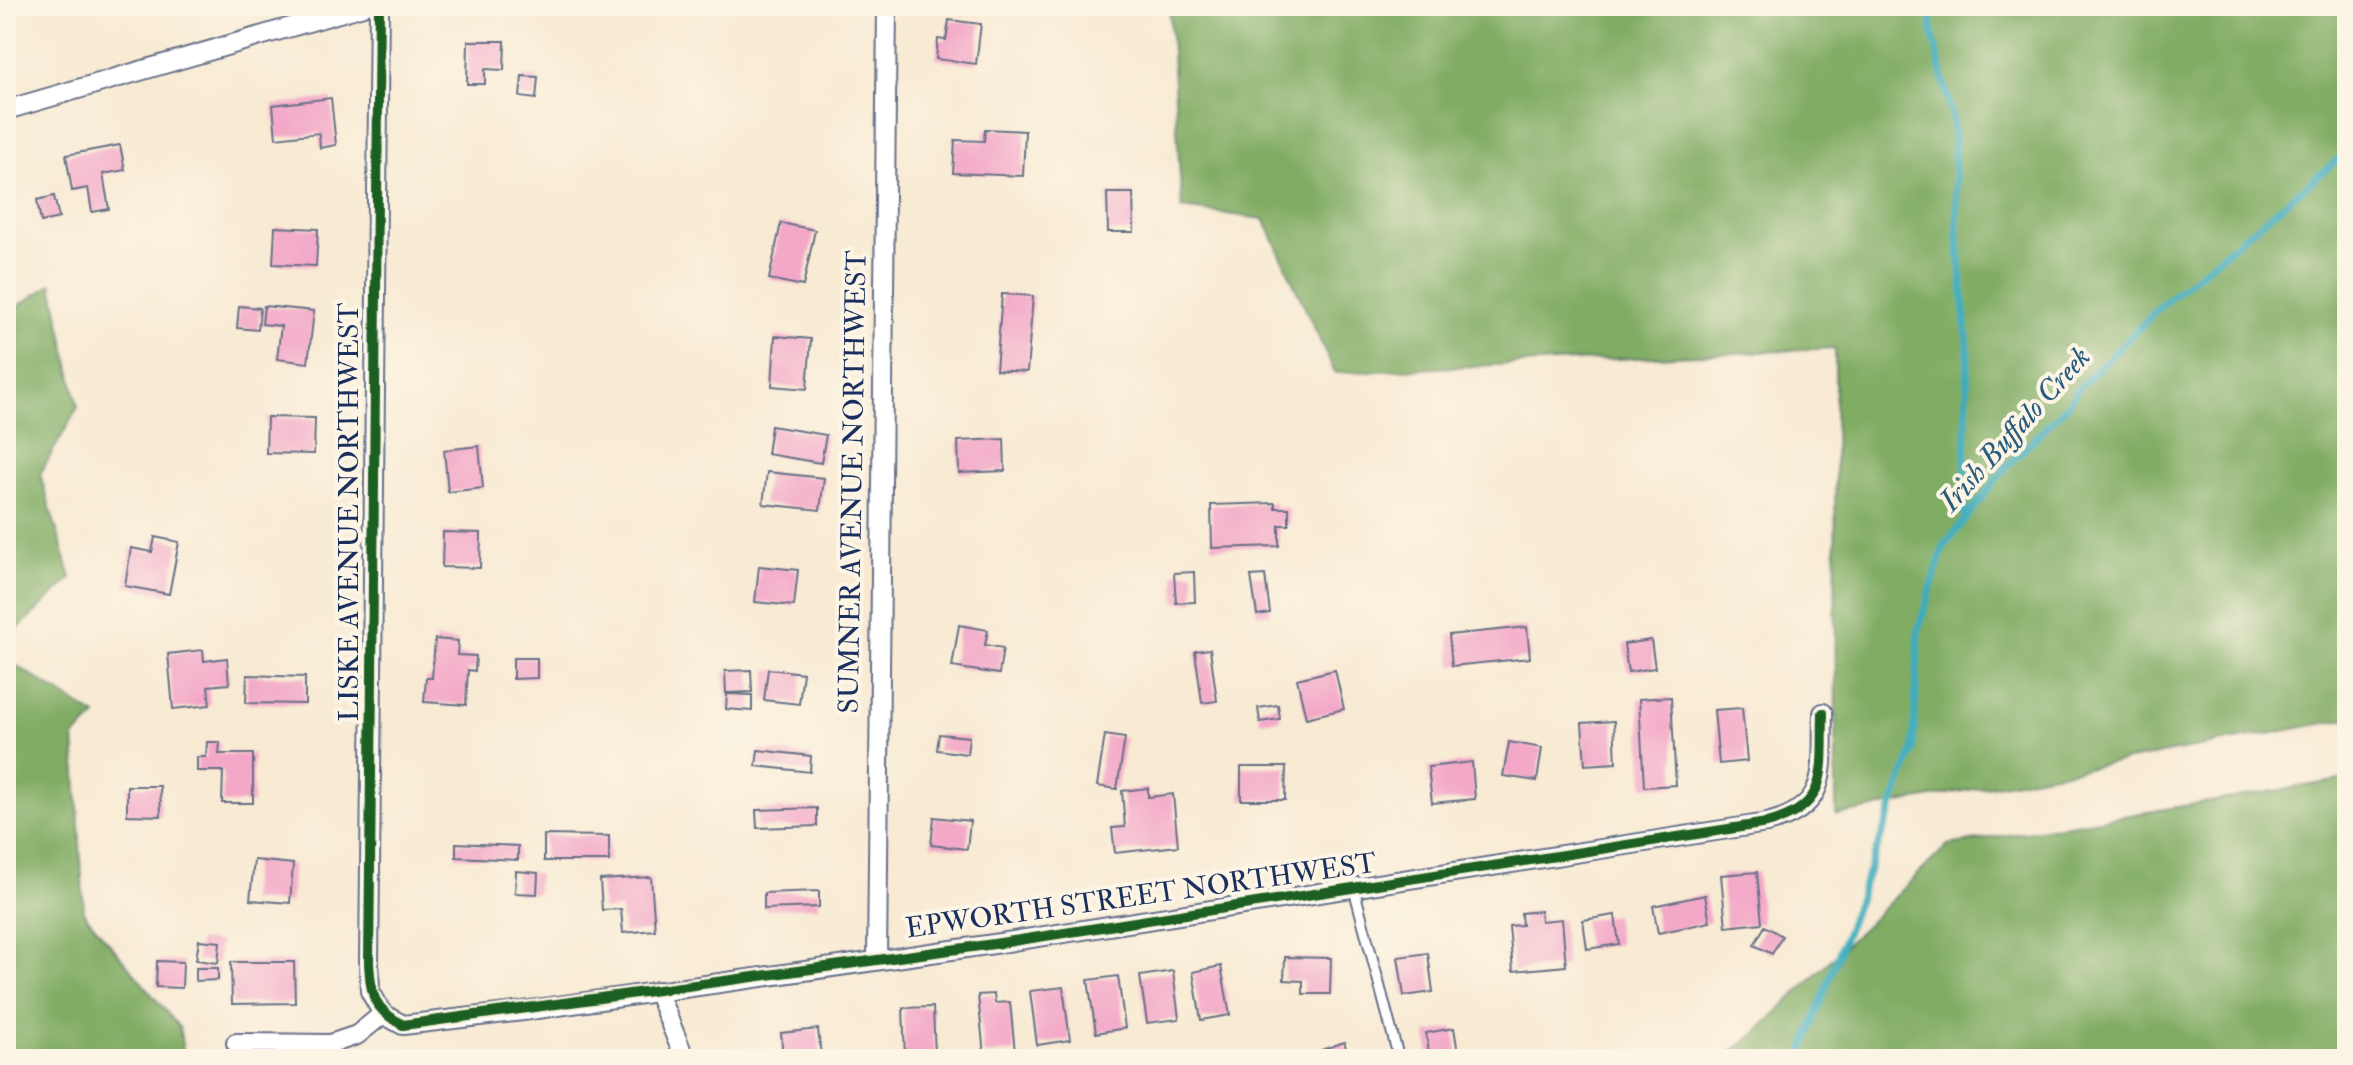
<svg xmlns="http://www.w3.org/2000/svg" width="2353" height="1065" font-family="'IM FELL Double Pica',serif">
  <rect width="100%" height="100%" fill="#fcf5e5"/>
  <filter id="ink" filterUnits="userSpaceOnUse"><feTurbulence type="fractalNoise" baseFrequency=".0125" numOctaves="2"/><feDisplacementMap in="SourceGraphic" scale="16" xChannelSelector="R" yChannelSelector="G"/><feConvolveMatrix kernelMatrix="1 2 1 2 8 2 1 2 1" color-interpolation-filters="sRGB"/></filter>
  <filter id="wash" filterUnits="userSpaceOnUse"><feTurbulence type="fractalNoise" baseFrequency=".006" numOctaves="4" result="noise"/><feDisplacementMap in="SourceGraphic" scale="32" xChannelSelector="R" yChannelSelector="G"/><feGaussianBlur stdDeviation="1.8" result="paint"/><feColorMatrix in="noise" values="0 0 0 0 0 0 0 0 0 0 0 0 0 0 0 0 0 1.4 0 .05"/><feComposite in="paint" operator="in"/></filter>
  <g filter="url(#wash)">
    <rect width="100%" height="100%" fill="#f8ead3"/>
    <!-- forest -->
    <path fill="#80ac64" stroke="#4e6e61" stroke-width="2" d="M1169 6H2347V407L2342 427 2347 550V719L1836 815 1835 348 1335 373 1264 219 1182 208Z
      M52 284 78 407 40 474 71 578 6 640V314Z
      M6 659 96 716 74 737 84 913 179 1027 185 1059H6Z
      M2347 779V1059H1722L1754 1035 1948 845Z"/>
    <g fill="none" stroke-linecap="round" stroke-linejoin="round">
      <!-- stream -->
      <path stroke="#3eacbd" stroke-width="7" d="M1931 6 1932 31 1953 122 1958 239 1968 349 1964 514
        M1800 1059 1913 750 1919 627 1944 546 2006 467 2067 406 2076 391 2165 302 2347 152"/>
    </g>
    <g id="blocks">
      <!-- building -->
      <path fill="#f3a8c8" d="M960 6H992L991 11Z
        M949 20 981 24 976 64 936 59 938 39 946 40Z
        M468 41H505L504 70 485 69V84H467Z
        M522 76 538 77 536 99 520 97Z
        M331 98 336 145 320 148 319 133 276 138 273 105Z
        M985 129 1025 131 1023 176 953 173 955 140 984 141Z
        M120 145 125 170 103 174 109 209 92 212 88 188 72 191 66 155Z
        M1107 193H1133L1134 232H1108Z
        M54 196 59 218 41 222 37 200Z
        M781 223 815 230 803 286 769 279Z
        M275 227 318 229 316 266 273 264Z
        M1002 294 1033 296 1027 372 996 370Z
        M239 306 260 308 258 330 237 328Z
        M264 306 314 311 308 363 277 359 281 326 262 324Z
        M775 336 811 339 807 389 772 386Z
        M267 417 315 418 314 454 266 453Z
        M771 426 826 435 821 463 767 454Z
        M1004 439 1005 471 959 473 958 441Z
        M479 446 483 488 448 492 444 450Z
        M767 472 824 478 820 510 763 504Z
        M1275 503V508H1289V525H1279V546L1212 548 1211 505Z
        M443 532 481 533 480 568 442 567Z
        M155 537 179 542 169 594 125 586 131 548 152 552Z
        M759 566 798 570 794 606 755 602Z
        M1194 572 1195 602 1176 603 1174 573Z
        M1265 575 1270 613 1257 615 1251 576Z
        M959 625 988 630 985 645 1003 648 999 674 952 667Z
        M1527 627 1530 658 1452 666 1449 635Z
        M435 639 458 641 457 655 476 656 475 671 468 670 466 705 424 702 426 678H432Z
        M1651 640 1655 668 1628 672 1624 644Z
        M1210 649 1217 701 1202 703 1195 651Z
        M203 650 204 661 227 658 229 684 208 686 210 705 173 709 168 654Z
        M513 658H537V678L513 679Z
        M768 669 803 673 799 704 764 700Z
        M751 670 752 692 726 693 725 671Z
        M1335 670 1344 709 1306 718 1297 679Z
        M247 675 305 677V704L246 703Z
        M727 694 752 695V711L726 709Z
        M1671 697 1676 785 1644 787 1639 699Z
        M1278 705 1280 719 1260 722 1258 708Z
        M1742 708 1747 761 1719 764 1714 710Z
        M1614 721 1616 763 1585 765 1582 723Z
        M939 734 969 737 967 754 937 750Z
        M1105 735 1125 738 1117 789 1097 786Z
        M207 742H220L219 754H253V803H222L223 771H197V757H206Z
        M1509 742 1542 748 1537 781 1503 776Z
        M758 750 811 756 810 772 756 766Z
        M1472 762 1475 799 1432 803 1428 767Z
        M1241 767H1286L1285 800H1241Z
        M127 786H160L161 816 127 815Z
        M1148 788V797L1173 794 1178 846 1115 853 1112 828 1125 827 1122 791Z
        M817 808V826L757 828 756 810Z
        M934 817 970 821 967 849 931 845Z
        M544 835 609 836V861H544Z
        M456 843 518 846V860L456 857Z
        M254 860 293 864 290 903 250 900Z
        M516 871 538 873 537 894 515 893Z
        M1757 872 1762 923 1726 927 1721 875Z
        M651 877 655 930 623 933 621 909 602 910 600 880Z
        M819 891V907L764 909V893Z
        M1705 895 1710 922 1658 933 1653 906Z
        M1540 911 1541 921 1562 919 1566 966 1513 971 1509 926 1522 925 1521 913Z
        M1615 915 1619 944 1587 949 1583 920Z
        M1765 926 1782 936 1772 954 1754 945Z
        M199 940 220 942 218 963 196 960Z
        M1428 953 1433 992 1404 996 1398 957Z
        M1285 957 1331 958 1330 994H1303V981L1284 980Z
        M157 961 183 962 182 988 156 987Z
        M231 962H294L295 1003 232 1004Z
        M1221 966 1230 1015 1201 1020 1193 972Z
        M196 968H218V980L196 981Z
        M1173 971 1179 1019 1147 1023 1140 976Z
        M1118 976 1125 1028 1096 1033 1088 980Z
        M1063 987 1070 1040 1037 1045 1030 991Z
        M994 994 995 1003 1010 1002 1015 1052 984 1055 978 995Z
        M933 1007 935 1056 905 1058 903 1008Z
        M1454 1028 1459 1059H1430L1426 1033Z
        M818 1029 821 1056 783 1059 781 1033Z
        M1344 1042 1350 1059H1324L1321 1050Z"/>
    </g>
  </g>
  <g filter="url(#ink)">
    <use href="#blocks" fill-opacity="0" stroke="#687087" stroke-width="2"/>
    <g fill="none" stroke-linecap="round" stroke-linejoin="round">
      <!-- lane casing -->
      <g stroke="#687087" stroke-width="13">
        <path id="lane" d="M1354 889 1399 1059"/>
      </g>
      <!-- street casing -->
      <g stroke="#687087" stroke-width="22">
        <path id="street" d="M379 6 369 963 370 991 383 1014
          M6 110 363 6
          M877 959 887 6
          M657 991 685 1059
          M383 1014 403 1025 523 1011 994 944 1767 823C1832 807 1821 768 1823 713
          M236 1043 330 1044 357 1035 383 1014"/>
      </g>
      <!-- lane -->
      <use href="#lane" stroke="#fff" stroke-width="9"/>
      <!-- street -->
      <use href="#street" stroke="#fff" stroke-width="18"/>
      <!-- cycleway casing -->
      <g stroke="#fcf5e5" stroke-width="15">
        <path id="cycleway" d="M379 6 369 963C371 995 373 1009 403 1025L994 944 1767 823C1832 807 1821 768 1823 713"/>
      </g>
      <!-- cycleway -->
      <use href="#cycleway" stroke="#1b5e20" stroke-width="10"/>
    </g>
  </g>
  <g text-anchor="middle" dominant-baseline="central" stroke-width="8" stroke-linejoin="round" paint-order="stroke">
    <!-- street labels -->
    <g font-size="28" fill="#1b2f5e" stroke="#fcf5e5">
      <text transform="translate(853 482) rotate(-89)">SUMNER AVENUE NORTHWEST</text>
      <text transform="translate(349 512) rotate(-90)">LISKE AVENUE NORTHWEST</text>
      <text transform="translate(1141 896) rotate(-8)">EPWORTH STREET NORTHWEST</text>
    </g>
    <!-- water labels -->
    <g font-size="30" font-style="italic" fill="#275b7f" stroke="#fcf5e5">
      <text transform="translate(2015 429) rotate(-48)">Irish Buffalo Creek</text>
    </g>
  </g>
  <!-- margin -->
  <rect width="2353" height="1065" fill="none" stroke="#fcf5e5" stroke-width="32"/>
</svg>
